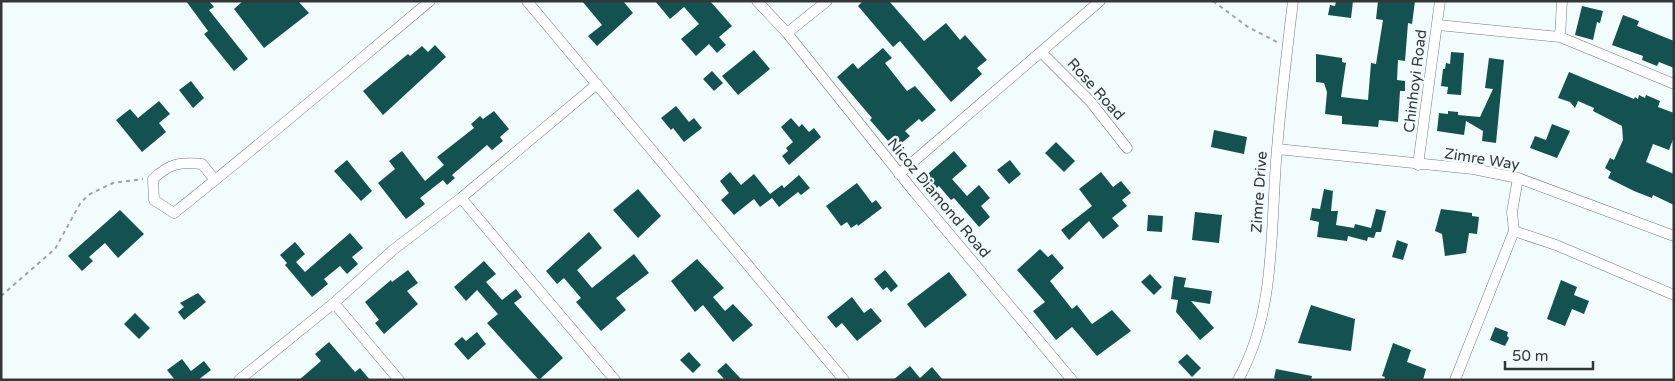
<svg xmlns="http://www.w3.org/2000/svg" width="1675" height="381" font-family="'Varela Round',sans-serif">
  <rect width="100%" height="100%" fill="#f3fcfc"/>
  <!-- building -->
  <path fill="#145252" d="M186 1H209L214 7 209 10 248 59 234 71 204 34 208 31Z
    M243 1H298L309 13 264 48 234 9Z
    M582 1H623L633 13 597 46 588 36 602 25Z
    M655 1H710L732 26 719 37 726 45 717 53 709 44 696 56 681 39 699 24 684 7 670 19Z
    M863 1H889L924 41 946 23 960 40 965 35 987 60 977 68 982 74 951 102 900 41 893 47 858 6Z
    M1336 1H1353L1351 18 1328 15 1330 5 1335 6Z
    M1378 1H1415L1412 24 1408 23 1405 61 1398 60 1397 80 1405 81V91H1400L1398 122 1379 120 1378 127 1342 124V116L1325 114 1327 92 1324 83 1316 82V54L1342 58V62L1346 63 1341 97 1368 100 1371 63 1376 64 1383 20 1376 19Z
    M1582 6 1603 11 1600 23 1597 22 1593 40 1575 35Z
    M1623 15 1639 21 1637 26 1674 41V68L1659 62 1657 66 1642 60 1643 56 1612 45Z
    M435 45 446 57 383 115 363 91 408 54 410 56 422 46 428 52Z
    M883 48 892 58 885 63 907 91 915 86 936 110 922 122 919 119 905 131 910 136 898 146 892 140 889 142 870 120 872 118 837 77 853 63 858 69Z
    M754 50 770 69 738 95 722 76Z
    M1451 52 1464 53 1461 95 1447 94 1448 87 1441 86 1443 69H1445L1446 63 1450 64Z
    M1489 58 1504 60 1496 143 1482 141 1483 131 1466 121 1464 135 1437 131 1439 113 1448 114V111L1458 112V115L1480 117 1493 89 1485 88Z
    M712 71 723 83 714 91 703 79Z
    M1569 72 1634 99 1635 97 1638 99 1639 95 1645 98 1646 95 1660 101 1658 107 1674 113V137L1669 150 1653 144 1646 162 1674 174V205L1653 195 1652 198 1634 191 1608 178 1611 172 1605 168 1610 158 1614 160 1623 140 1622 126 1593 111 1594 108 1578 101 1575 108 1570 102 1558 98Z
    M191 81 204 98 193 108 179 90Z
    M159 101 170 114 159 123 166 132 142 152 116 120 130 109 138 118Z
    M676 106 689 122 694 118 702 128 684 142 673 128 671 130 661 118Z
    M494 111 509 129 500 137 503 141 492 150 487 145 452 175 455 178 447 185 443 180 420 198 425 204 406 219 378 183 395 169 389 161 402 151 425 181 444 165 437 157 474 128 471 124 480 116 483 119Z
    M791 118 799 127 802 124 809 132 814 128 821 137 789 165 782 156 788 151 786 148 793 142 781 127Z
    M1552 124 1570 131 1557 158 1530 148 1535 136 1546 140Z
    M1214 130 1247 137 1244 154 1211 147Z
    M1056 142 1075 161 1064 172 1045 153Z
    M954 151 967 166 952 179 967 196 979 185 990 198 981 206 990 217 979 227 954 198 951 200 939 186 932 192 921 180Z
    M347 160 372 191 361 201 334 171Z
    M1010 160 1021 174 1009 184 997 170Z
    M730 172 741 185 754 174 770 194 782 185 784 188 799 175 810 188 801 195 798 192 779 207 772 198 760 207 754 199 734 215 721 200 729 193 720 181Z
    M1101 172 1113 187 1121 181 1131 193 1122 200 1127 206 1112 218 1119 226 1103 239 1089 221 1069 240 1061 230 1092 206 1079 189Z
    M857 183 872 203 876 200 882 208 858 226 857 224 851 228 847 222 841 226 826 206Z
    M638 189 661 216 638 238 613 210Z
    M1324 189 1333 191 1331 211H1338L1336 225 1354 228 1355 224 1371 228 1376 209 1386 211 1381 232H1376L1374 238 1368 237 1367 241 1348 236 1347 241 1317 237 1319 222 1310 220 1312 208 1320 209Z
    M1441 209 1472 213V216L1479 217 1477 234 1469 233 1466 253 1445 256 1442 234 1435 231Z
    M120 210 144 234 118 258 105 243 89 257 93 261 82 271 68 256Z
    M1195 212 1222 215 1219 243 1192 240Z
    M1148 215 1163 216 1162 232 1147 231Z
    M589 232 602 248 577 270 592 288 634 254 649 273 616 298 626 310 601 331 576 302 581 298 564 278 557 284 546 271Z
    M350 233 363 248 352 257 358 264 347 274 340 266 324 279 328 284 312 297 285 265 287 263 280 255 295 242 305 254 296 262 305 272Z
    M1397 240 1408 244 1403 260 1392 257Z
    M1040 249 1048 257 1052 254 1064 268 1050 281 1072 309 1077 305 1092 324 1112 310 1131 331 1097 356 1072 327 1056 340 1033 311 1045 302 1017 270Z
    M697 259 724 288 713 297 725 311 733 304 753 325 733 342 703 305 695 312 671 281Z
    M484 261 496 274 486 282 502 300 516 289 522 297 514 303 563 358 539 380 487 323 498 314 477 290 466 301 454 287Z
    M408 270 418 283 407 291 418 304 384 334 375 323 379 320 365 302 391 280 392 282Z
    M885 270 898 286 891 292 887 287 883 290 874 279Z
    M949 272 967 295 925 328 907 304Z
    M1150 274 1162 287 1154 295 1141 282Z
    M1174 276 1186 278 1184 287 1212 291 1210 304 1191 301 1214 328 1200 340 1176 312 1178 300 1171 299Z
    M1561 280 1577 287 1574 295 1589 301 1584 314 1572 309 1565 326 1547 319Z
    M198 293 206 302 184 320 178 312 184 307 180 303Z
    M852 297 864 313 871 308 882 321 857 341 842 323 836 328 827 317Z
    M1311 305 1355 319 1351 351 1298 343Z
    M135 313 150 328 139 339 124 324Z
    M1495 327 1508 332 1507 336 1509 338 1505 346 1490 340Z
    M477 332 486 344 468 360 454 344 462 337 466 341Z
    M329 342 355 372 360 368 370 380H299L321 361 315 354Z
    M1393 343 1411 350 1407 362 1426 369 1423 380H1384L1385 377 1382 376Z
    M689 352 701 365 693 373 680 360Z
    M1187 354 1201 368 1192 377 1178 362Z
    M182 359 191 371 204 361 211 370 198 380H175L167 370Z
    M726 363 742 380H725L717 371Z
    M910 366 920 378 932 367 943 380H893Z
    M1276 369 1312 376 1311 380H1278L1274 378Z"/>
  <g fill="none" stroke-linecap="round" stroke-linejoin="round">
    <!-- street casing -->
    <g stroke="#757c7c" stroke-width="11">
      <path id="street" d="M527 1 844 380
        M757 1 787 33 915 193 1072 380
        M1438 25 1560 37 1674 84
        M787 33 827 1
        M1560 37 1562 1
        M1041 52 1090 101 1127 148
        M1277 149 1473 169 1518 178 1674 236
        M1418 165 1440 1
        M899 174 1100 1
        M215 180 202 164C180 162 170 163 153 179L154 200 174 213C261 144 345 72 430 1
        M461 198 615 380
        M1514 231 1556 245 1674 295
        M334 303 399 380
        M239 380 334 303 393 250 461 198 597 84
        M1238 380C1277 311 1270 226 1277 149 1281 100 1287 51 1293 1
        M1455 380 1514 231 1512 212 1518 178"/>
    </g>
    <!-- path -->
    <path stroke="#9ea4a4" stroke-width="2" stroke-dasharray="4 4" stroke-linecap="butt" d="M1213 1 1248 27 1277 42
      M1 296 55 249 81 202 90 194 113 183 143 179"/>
    <!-- street -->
    <use href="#street" stroke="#fff" stroke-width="10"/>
  </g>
  <g text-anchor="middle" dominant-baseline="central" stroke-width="5" stroke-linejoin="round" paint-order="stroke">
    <!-- street labels -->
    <g font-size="15" fill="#343737" stroke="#f3fcfc">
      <text transform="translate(1415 81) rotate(-83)">Chinhoyi Road</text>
      <text transform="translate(1096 89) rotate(48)">Rose Road</text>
      <text transform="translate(1482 159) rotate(9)">Zimre Way</text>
      <text transform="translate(1259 192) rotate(-86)">Zimre Drive</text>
      <text transform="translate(939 198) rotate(50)">Nicoz Diamond Road</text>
    </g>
  </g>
  <!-- border -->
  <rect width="1675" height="381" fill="none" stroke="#343737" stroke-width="5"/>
  <!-- scale -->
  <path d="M1505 361v8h88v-8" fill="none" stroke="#343737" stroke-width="2.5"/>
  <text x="1512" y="361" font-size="15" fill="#343737" stroke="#f3fcfc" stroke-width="4" paint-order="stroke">50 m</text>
</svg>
